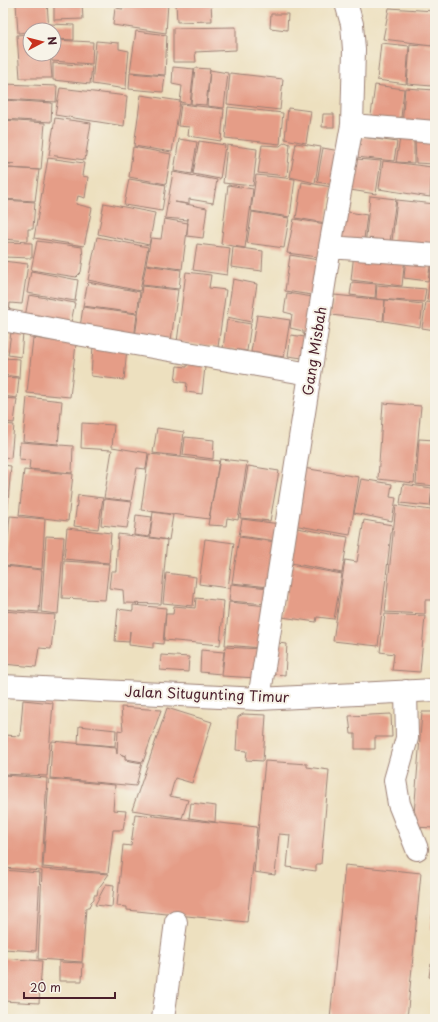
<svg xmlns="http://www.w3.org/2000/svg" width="438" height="1022" font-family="'Playpen Sans',sans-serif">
  <rect width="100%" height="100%" fill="#f7f3e8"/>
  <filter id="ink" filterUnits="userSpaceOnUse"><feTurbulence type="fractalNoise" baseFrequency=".025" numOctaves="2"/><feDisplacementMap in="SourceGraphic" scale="8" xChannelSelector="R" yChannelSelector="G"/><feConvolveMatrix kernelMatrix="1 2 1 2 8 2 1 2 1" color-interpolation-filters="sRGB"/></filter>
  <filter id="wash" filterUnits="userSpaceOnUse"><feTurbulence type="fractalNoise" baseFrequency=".012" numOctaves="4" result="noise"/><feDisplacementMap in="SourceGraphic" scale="16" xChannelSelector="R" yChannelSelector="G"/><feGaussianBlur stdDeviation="0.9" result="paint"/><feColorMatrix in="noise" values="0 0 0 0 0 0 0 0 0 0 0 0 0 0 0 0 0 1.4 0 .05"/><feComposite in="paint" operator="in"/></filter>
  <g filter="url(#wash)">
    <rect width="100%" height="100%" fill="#ede0bf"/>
    <g id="blocks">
      <!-- building -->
      <path fill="#e59d87" d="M16 3H47L49 30H30V32L18 33Z
        M54 3H82L83 19 54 20Z
        M124 3H168L166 33 113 25 115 8 123 9Z
        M176 3H211L212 21 177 22Z
        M389 8 434 11 432 45 383 39Z
        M271 14H288L287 30 270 28Z
        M50 24 74 25V40L54 39V30H50Z
        M236 27V50L195 52 196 62H173V28Z
        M136 31 167 35 165 75 130 72Z
        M30 34V54H50L52 78H20L17 35Z
        M434 36H435V73H433L432 86 407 84 410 44 433 46Z
        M54 40 93 42 92 64 52 61V54H54Z
        M96 41 119 43V49L129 51 127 72H126H127L126 89 92 84Z
        M381 43 409 46 406 84 377 80Z
        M53 63 92 66 90 84 53 80Z
        M173 67 194 69 190 104 180 102 182 86 172 84Z
        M195 68 210 69 206 105 191 104Z
        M210 70 228 73 224 108 207 106Z
        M130 73 165 76 163 92 129 89Z
        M230 73 283 79 280 110 227 104Z
        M3 84 57 86 56 102 3 99Z
        M375 85 404 89 400 127 370 123Z
        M60 88 127 96 124 126 55 115Z
        M405 88 435 90V128L402 126Z
        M141 95 180 101 172 152 134 146Z
        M3 100 52 103 51 122 3 119Z
        M181 104 224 109 221 141 188 136 189 127 178 126Z
        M228 107 283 113 280 144 225 138Z
        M288 108 311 111 306 143 285 139Z
        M323 114H334V127H322Z
        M55 118 91 123 85 160 49 155Z
        M3 120 45 123 41 170 8 168 39 170 35 201 3 199V164H15L3 163Z
        M362 137 397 142 394 161 356 157Z
        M400 138 414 139V163L396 162Z
        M179 139 197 142 192 174 174 171Z
        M415 139H435V201L431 200 434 164 416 163Z
        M199 141 225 145 220 179 193 174Z
        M285 142 290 144 287 176 258 173 262 145 280 146Z
        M296 143 321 147 315 183 290 177Z
        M227 145 257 149 253 186 223 183Z
        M133 147 171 154 166 184 129 177Z
        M323 148 345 152 339 186 317 182Z
        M48 158 84 163 82 176 88 177 85 198 78 196 76 204 92 208 84 246 34 238Z
        M356 159 381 161 376 194 350 190Z
        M383 161 432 167 430 197 379 189Z
        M173 172 217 180 213 203 189 199V204L175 202 207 208 203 238 187 236 188 218V220L165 218Z
        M256 175 295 179 290 217 251 211Z
        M129 179 166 185 162 211 124 205Z
        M302 182 332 187 326 223 296 218Z
        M228 185 253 189 245 248 221 244Z
        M370 196 396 199 389 249 365 247Z
        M3 200 35 202 33 229H28V241L3 239Z
        M397 200 435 204V252L391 249Z
        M104 203 155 213 149 245 98 234Z
        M342 211 367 215 363 247 337 243Z
        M252 212 289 218 284 248 247 243Z
        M164 219 188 223 182 269 146 264 151 238 161 239Z
        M294 219 332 225 325 258 287 253Z
        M97 237 148 247 140 291 88 280Z
        M37 241 82 247 83 258 81 272 76 277 31 270Z
        M3 242 32 243V258L3 257Z
        M197 244 230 248 227 275 193 270Z
        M233 247 263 251 262 271 231 267Z
        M354 253 405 257 402 286 351 280Z
        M290 255 324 261 319 296 285 291Z
        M406 256 431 259 428 281 404 278Z
        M432 259 435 260V301L427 300Z
        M3 261 28 264 22 304 10 303 9 315 3 314Z
        M146 265 181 270 179 289 142 285Z
        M31 271 78 280 75 301 27 293Z
        M186 272 211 275 209 288 226 290 218 347 177 342Z
        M233 279 257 284 251 322 227 317Z
        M88 282 140 292 137 313 83 306Z
        M352 282 376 284 375 298 350 295Z
        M377 285 426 289 424 302 376 299Z
        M142 286 178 290 171 340 135 337Z
        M287 293 319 298 312 336 303 334V331L290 328 292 314 284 312Z
        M29 295 75 303 69 332 25 317Z
        M334 295 385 300 383 321 331 315Z
        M385 300 423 304 420 327 384 321Z
        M426 302 435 303V330L422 328Z
        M83 307 137 314 134 340 79 334Z
        M257 315 290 320 284 357 251 352Z
        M227 320 251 324 247 351 223 348Z
        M11 332 23 333 21 357 8 355Z
        M291 335 312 338 309 359 288 356Z
        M33 338 76 344 70 397 27 393Z
        M93 345 127 348 124 380 91 376Z
        M3 358 20 359 19 377 3 375Z
        M188 358H206L202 394 186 392 187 383 175 381 177 366 187 367Z
        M3 377 19 378 17 398 3 396Z
        M27 397 62 401 58 444 23 441Z
        M3 398 17 399 14 423 3 422Z
        M383 403 421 406 414 483 378 479Z
        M82 423 114 425 112 447 148 453 146 469 137 468 131 501 104 498 112 450 81 448Z
        M3 424 14 425 11 458 3 457Z
        M157 428 184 432 181 456 153 453Z
        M185 437 214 440 213 459 183 455Z
        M419 439 435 440V486L416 484Z
        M20 442 73 446 72 473 29 469 30 460 19 459Z
        M149 454 219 461 209 519 141 510Z
        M220 459 247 462 238 520 227 518 226 526 208 525Z
        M3 465 11 466 7 515 3 514Z
        M248 466 279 471 270 521 240 518Z
        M303 468 359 477 350 535 293 525Z
        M24 470 73 474 68 521 19 515Z
        M361 479 392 484 390 497 396 498 392 521 354 513Z
        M403 484 432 488 430 506 400 503Z
        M432 494H435V600H425V614L385 612 396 505 431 510Z
        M78 495 103 498 98 529 74 526Z
        M104 499 132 502 127 528 101 525Z
        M153 512 173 515 169 540 150 537Z
        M136 515 152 517 149 537 134 535Z
        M3 516H7L4 548H3Z
        M10 516 45 519 42 569 5 565Z
        M242 519 280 524 277 541 239 536Z
        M364 520 392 525 378 646 333 641 345 560 357 562Z
        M67 528 111 533 109 563 64 559Z
        M297 528 348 537 342 573 291 563Z
        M118 534 167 540 161 604 124 603 123 590 109 588 111 571H116Z
        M46 536 64 537 58 614 41 612Z
        M239 537 276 542 269 587 232 583Z
        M205 539 234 543 228 588 199 584Z
        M64 561 109 564 105 600 62 598Z
        M291 565 342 574 334 619 317 617 316 622 282 617Z
        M5 566 42 570 39 612 3 609Z
        M166 573 196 577 193 606 163 603Z
        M231 584 269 588 267 604 229 601Z
        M196 598 224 601 220 645 164 640 166 614H173L174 606 195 608Z
        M229 602 267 606 262 648 225 645Z
        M133 605 166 608 163 644 153 643V648L129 645 130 631 129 642 115 641 118 609 133 611Z
        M3 611 55 615 51 649 39 648 36 667 3 664Z
        M385 614 425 616 420 672 392 670 394 654 380 652Z
        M277 643 287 644 285 675 274 674Z
        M225 647 261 649 257 678 222 676Z
        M201 650 224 652 221 674 200 672Z
        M161 655 189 657 188 672 160 670Z
        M23 700 53 703 47 776 3 774 4 735 20 736Z
        M121 707 161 710 143 762 126 759V754L125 756 120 754 125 756V760L142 763 136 786 50 778 52 741 116 747 117 754 118 730 123 731Z
        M167 708 212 722 192 783 175 778 170 796 188 800 182 818 132 810Z
        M422 712H435V828L413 827Z
        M243 714 266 715 263 761 246 760 247 751 236 750 238 717Z
        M391 714 392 737H375V749H355V734H351L349 716Z
        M79 726 116 730 115 746 78 743Z
        M265 761 307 764V767L329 770 321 864H316V871L287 867 290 835 279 834 275 875 254 872Z
        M3 775 47 778 42 869 109 874 98 889 97 895H94V899L91 902 89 908H86L82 962 38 959 42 871 3 868Z
        M49 779 115 785 113 810 126 811 123 830H113L108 873 43 867Z
        M191 803 216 806 215 822 189 818Z
        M135 814 257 827 247 922 127 910V907L117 906 123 845 131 846Z
        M345 865 421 873 407 1019H330Z
        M3 870 40 873 36 951 3 949Z
        M106 884 114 885 112 907 95 905Z
        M434 898H435V930H431Z
        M3 958 42 961 39 1003 3 1001Z
        M59 962 83 963 82 981H59Z
        M431 964H435V978L429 977Z"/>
    </g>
  </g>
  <g filter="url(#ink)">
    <use href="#blocks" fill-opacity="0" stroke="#9c8075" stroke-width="1"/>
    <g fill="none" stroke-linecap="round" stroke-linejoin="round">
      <!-- minor casing -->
      <g stroke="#9c8075" stroke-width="24">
        <path id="minor" d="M352 125 435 132
          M330 247 435 255
          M3 320 77 334 310 374
          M3 686 259 699 435 690
          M406 691 407 738 395 780 399 804 417 849
          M259 699 330 247 352 125 354 50 352 24 346 3
          M163 1019 176 922"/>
      </g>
      <!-- minor -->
      <use href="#minor" stroke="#fff" stroke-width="22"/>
    </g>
  </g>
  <g text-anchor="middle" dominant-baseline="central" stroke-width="4" stroke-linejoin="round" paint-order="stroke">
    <!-- street labels -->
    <g font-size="14" fill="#4a1f2b" stroke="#f7f3e8">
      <text transform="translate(314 351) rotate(-81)">Gang Misbah</text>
      <text transform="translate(207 694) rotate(2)">Jalan Situgunting Timur</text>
    </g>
  </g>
  <!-- margin -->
  <rect width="438" height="1022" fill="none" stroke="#f7f3e8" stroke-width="16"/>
  <!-- north arrow -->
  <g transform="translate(42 42) rotate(83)"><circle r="19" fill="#f7f3e8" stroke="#b29e9c"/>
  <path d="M0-3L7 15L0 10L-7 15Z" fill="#c8321e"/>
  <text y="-6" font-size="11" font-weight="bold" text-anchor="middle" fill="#4a1f2b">N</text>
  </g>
  <!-- scale -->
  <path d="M24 992v6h91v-6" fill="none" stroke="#4a1f2b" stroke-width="2"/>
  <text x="30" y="992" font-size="12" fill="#4a1f2b" stroke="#f7f3e8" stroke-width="3" paint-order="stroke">20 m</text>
</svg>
